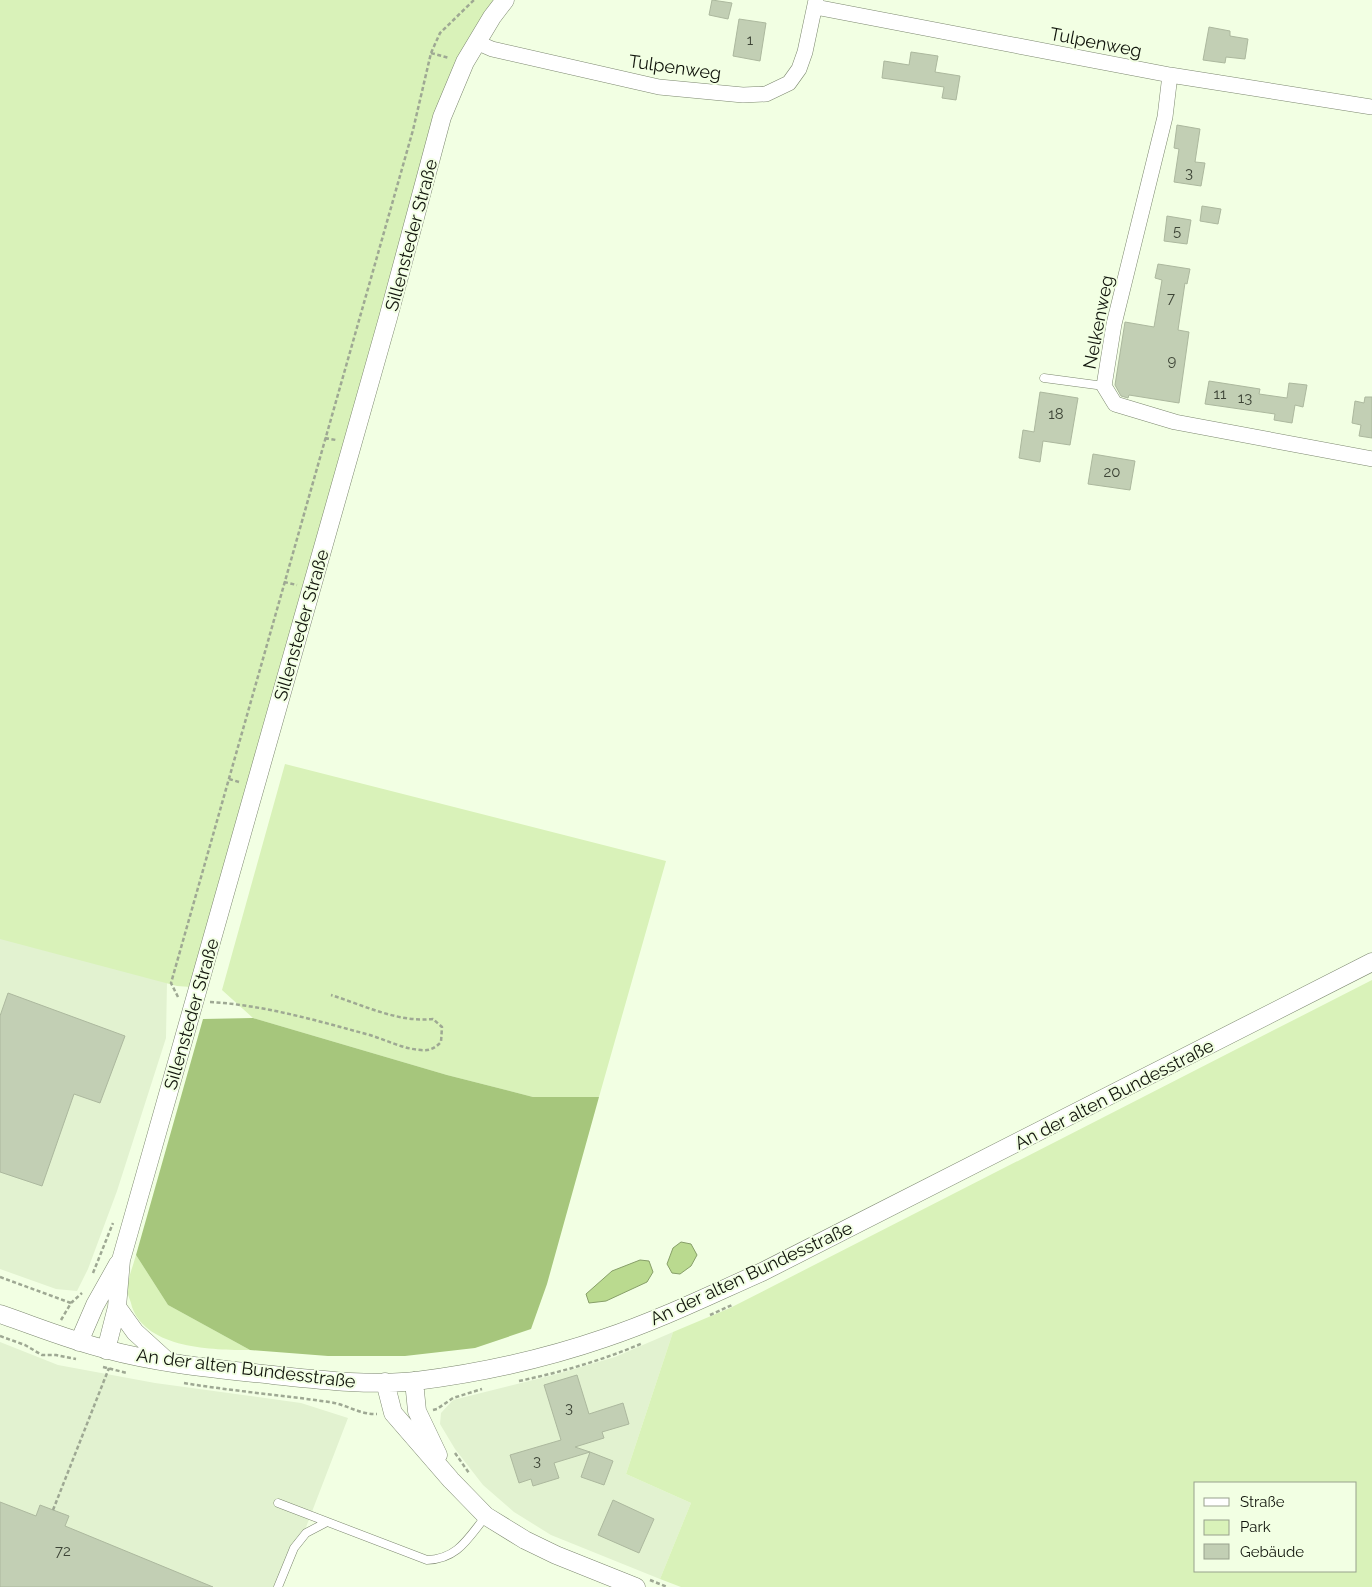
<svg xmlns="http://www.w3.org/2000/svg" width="1372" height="1587" font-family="Raleway,sans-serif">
  <rect width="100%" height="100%" fill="#f2ffe3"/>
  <!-- built -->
  <path fill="#e2f2d0" d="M0 937 167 981 166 1038 117 1191 88 1269 77 1291 56 1289 0 1269Z
    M673 1332 626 1474 691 1503 660 1579 551 1535 514 1512 483 1485 455 1449 440 1424 441 1413 453 1400 557 1374 615 1357Z
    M0 1342 58 1365 155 1383 301 1403 348 1418 283 1587H0Z"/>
  <!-- green -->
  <path fill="#d9f2b9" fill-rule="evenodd" d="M0 0H494L462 57 191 987 177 986 0 939Z
    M285 764 666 861 599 1097H533L447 1075 253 1018 222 990Z
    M1372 980V1587H681L660 1579 691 1503 626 1474 673 1332 730 1308ZM1196 1483H1356V1571H1196Z
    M136 1255 168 1305 250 1350C213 1350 147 1349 132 1307 131 1301 127 1294 127 1289 128 1278 133 1266 136 1255Z"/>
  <!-- forest -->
  <path fill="#a6c67c" d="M253 1018 447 1075 533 1097H599L547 1284 531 1329 475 1348 405 1356H328L250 1350 168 1305 136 1255 203 1019Z"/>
  <!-- water -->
  <path fill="#bada8f" stroke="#879f68" d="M681 1242 691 1244 697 1255 691 1266 680 1274 672 1273 667 1264 673 1248Z
    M640 1260 649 1261 653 1272 647 1282 606 1301 589 1303 586 1294 612 1271Z"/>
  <!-- building -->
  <path fill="#c2cfb4" stroke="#acb89e" d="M712 0 732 3 728 19 709 15Z
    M739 19 766 23 760 61 733 56Z
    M1209 27 1230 31V36L1248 39 1245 59 1226 57 1225 63 1203 60Z
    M911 52 938 56 935 72 960 76 956 100 942 98 944 87 882 78 884 61 909 65Z
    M1177 125 1200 129 1195 162 1205 163 1201 186 1174 182 1179 149 1174 148Z
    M1202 206 1221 209 1218 224 1200 221Z
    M1167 216 1191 220 1187 244 1164 241Z
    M1158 264 1190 269 1187 284 1185 283 1178 330 1189 332 1179 403 1129 395 1128 398 1121 396 1115 385 1125 322 1154 327 1162 280 1155 278Z
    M1209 381 1260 389 1259 394 1287 398 1289 383 1307 385 1303 407 1295 405 1292 423 1274 420 1275 414 1205 404Z
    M1040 392 1078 398 1070 445 1043 441 1040 462 1019 458 1023 430 1034 432Z
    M1365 397H1372V438L1359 436 1361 425 1352 423 1355 401 1364 403Z
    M1093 454 1135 461 1130 490 1088 484Z
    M8 993 125 1036 100 1103 74 1094 42 1186 0 1172V1016Z
    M577 1375 589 1414 623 1403 629 1424 602 1432 604 1438 575 1447 590 1452 554 1463 559 1478 533 1486 531 1479 519 1483 510 1455 561 1440 544 1385Z
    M590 1452 613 1461 604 1485 581 1477Z
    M613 1500 654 1519 639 1553 598 1535Z
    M0 1502 36 1516 40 1505 69 1516 65 1526 213 1587H0Z"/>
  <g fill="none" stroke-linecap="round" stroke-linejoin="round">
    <!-- service casing -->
    <g stroke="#7c876f" stroke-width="9">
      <path id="service" d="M1044 378 1104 386
        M278 1503 427 1560C458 1559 468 1538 486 1516
        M278 1587 294 1548 306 1533 327 1522"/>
    </g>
    <!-- minor casing -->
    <g stroke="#7c876f" stroke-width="16">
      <path id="minor" d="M815 7 1170 75 1372 107
        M476 42 492 49 659 87 743 95 766 94 789 83 799 69 805 52 816 0
        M1170 75 1165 117 1114 324 1104 386 1115 404 1175 422 1372 459"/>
    </g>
    <!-- tertiary casing -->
    <g stroke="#7c876f" stroke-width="19">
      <path id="tertiary" d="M117 1307 135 1332 167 1361
        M0 1314C35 1326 69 1340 105 1349 160 1364 218 1369 273 1375 320 1380 369 1386 416 1381 480 1373 544 1359 605 1338 659 1320 710 1295 762 1272L1372 962
        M79 1342 95 1305 118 1264
        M106 1350 117 1307 121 1260 388 318 442 117 465 62 492 17 505 0
        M414 1381 417 1411 438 1455
        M385 1382 393 1413 451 1480 486 1516 525 1540 556 1555 636 1587"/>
    </g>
    <!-- path -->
    <path stroke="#9ea893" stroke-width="2.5" stroke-dasharray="4 2.5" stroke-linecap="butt" d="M431 53 449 58
      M325 438 336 440
      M284 582 297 585
      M229 779 239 782
      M178 997 171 983 413 130 431 53 440 33 474 0
      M210 1002C263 1005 315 1020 366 1034 385 1039 402 1049 421 1050 430 1051 435 1048 441 1042L442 1027 433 1019C399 1023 363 1005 331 995
      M93 1273 113 1223
      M0 1277 71 1303
      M710 1315 732 1305
      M61 1320 71 1303 82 1293
      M0 1336 25 1345 42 1355H56L76 1359
      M103 1367 127 1373
      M519 1381C562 1372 603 1360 643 1343
      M184 1383C232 1391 281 1395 329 1402 346 1404 360 1415 377 1414
      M433 1410 437 1409 453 1398 482 1389
      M455 1453 469 1473
      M53 1510 109 1368
      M650 1580 667 1587"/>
    <!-- service -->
    <use href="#service" stroke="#fff" stroke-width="8"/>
    <!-- minor -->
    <use href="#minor" stroke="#fff" stroke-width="15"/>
    <!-- tertiary -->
    <use href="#tertiary" stroke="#fff" stroke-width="18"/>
  </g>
  <g text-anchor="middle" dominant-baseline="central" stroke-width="4" stroke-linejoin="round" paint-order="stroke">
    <!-- number labels -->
    <g font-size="15" fill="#3d4436">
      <text x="750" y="40">1</text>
      <text x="1189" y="173">3</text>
      <text x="1177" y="231">5</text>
      <text x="1171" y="298">7</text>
      <text x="1172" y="361">9</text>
      <text x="1220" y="394">11</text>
      <text x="1245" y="398">13</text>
      <text x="1056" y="414">18</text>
      <text x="1112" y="472">20</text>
      <text x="569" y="1408">3</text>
      <text x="537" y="1461">3</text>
      <text x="63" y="1551">72</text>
    </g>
    <!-- street labels -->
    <g font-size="18" fill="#11150c" stroke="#f2ffe3">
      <text transform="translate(1096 42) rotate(11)">Tulpenweg</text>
      <text transform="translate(675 67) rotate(8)">Tulpenweg</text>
      <text transform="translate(411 235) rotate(-75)">Sillensteder Straße</text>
      <text transform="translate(1098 322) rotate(-79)">Nelkenweg</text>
      <text transform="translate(301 625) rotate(-74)">Sillensteder Straße</text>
      <text transform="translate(191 1014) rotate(-74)">Sillensteder Straße</text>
      <text transform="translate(1114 1094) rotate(-27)">An der alten Bundesstraße</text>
      <text transform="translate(751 1273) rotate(-25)">An der alten Bundesstraße</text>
      <text transform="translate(246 1368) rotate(7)">An der alten Bundesstraße</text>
    </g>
  </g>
  <!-- legend -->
  <rect x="1194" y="1482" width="162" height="90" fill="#f2ffe3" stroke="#98a18d"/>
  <rect x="1204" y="1498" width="25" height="8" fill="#ffffff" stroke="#98a18d"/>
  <text x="1240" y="1507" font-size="15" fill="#11150c">Straße</text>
  <rect x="1204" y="1520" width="25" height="15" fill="#d9f2b9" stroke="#98a18d"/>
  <text x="1240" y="1532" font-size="15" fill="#11150c">Park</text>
  <rect x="1204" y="1544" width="25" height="15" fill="#c2cfb4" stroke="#98a18d"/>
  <text x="1240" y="1557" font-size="15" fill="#11150c">Gebäude</text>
</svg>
